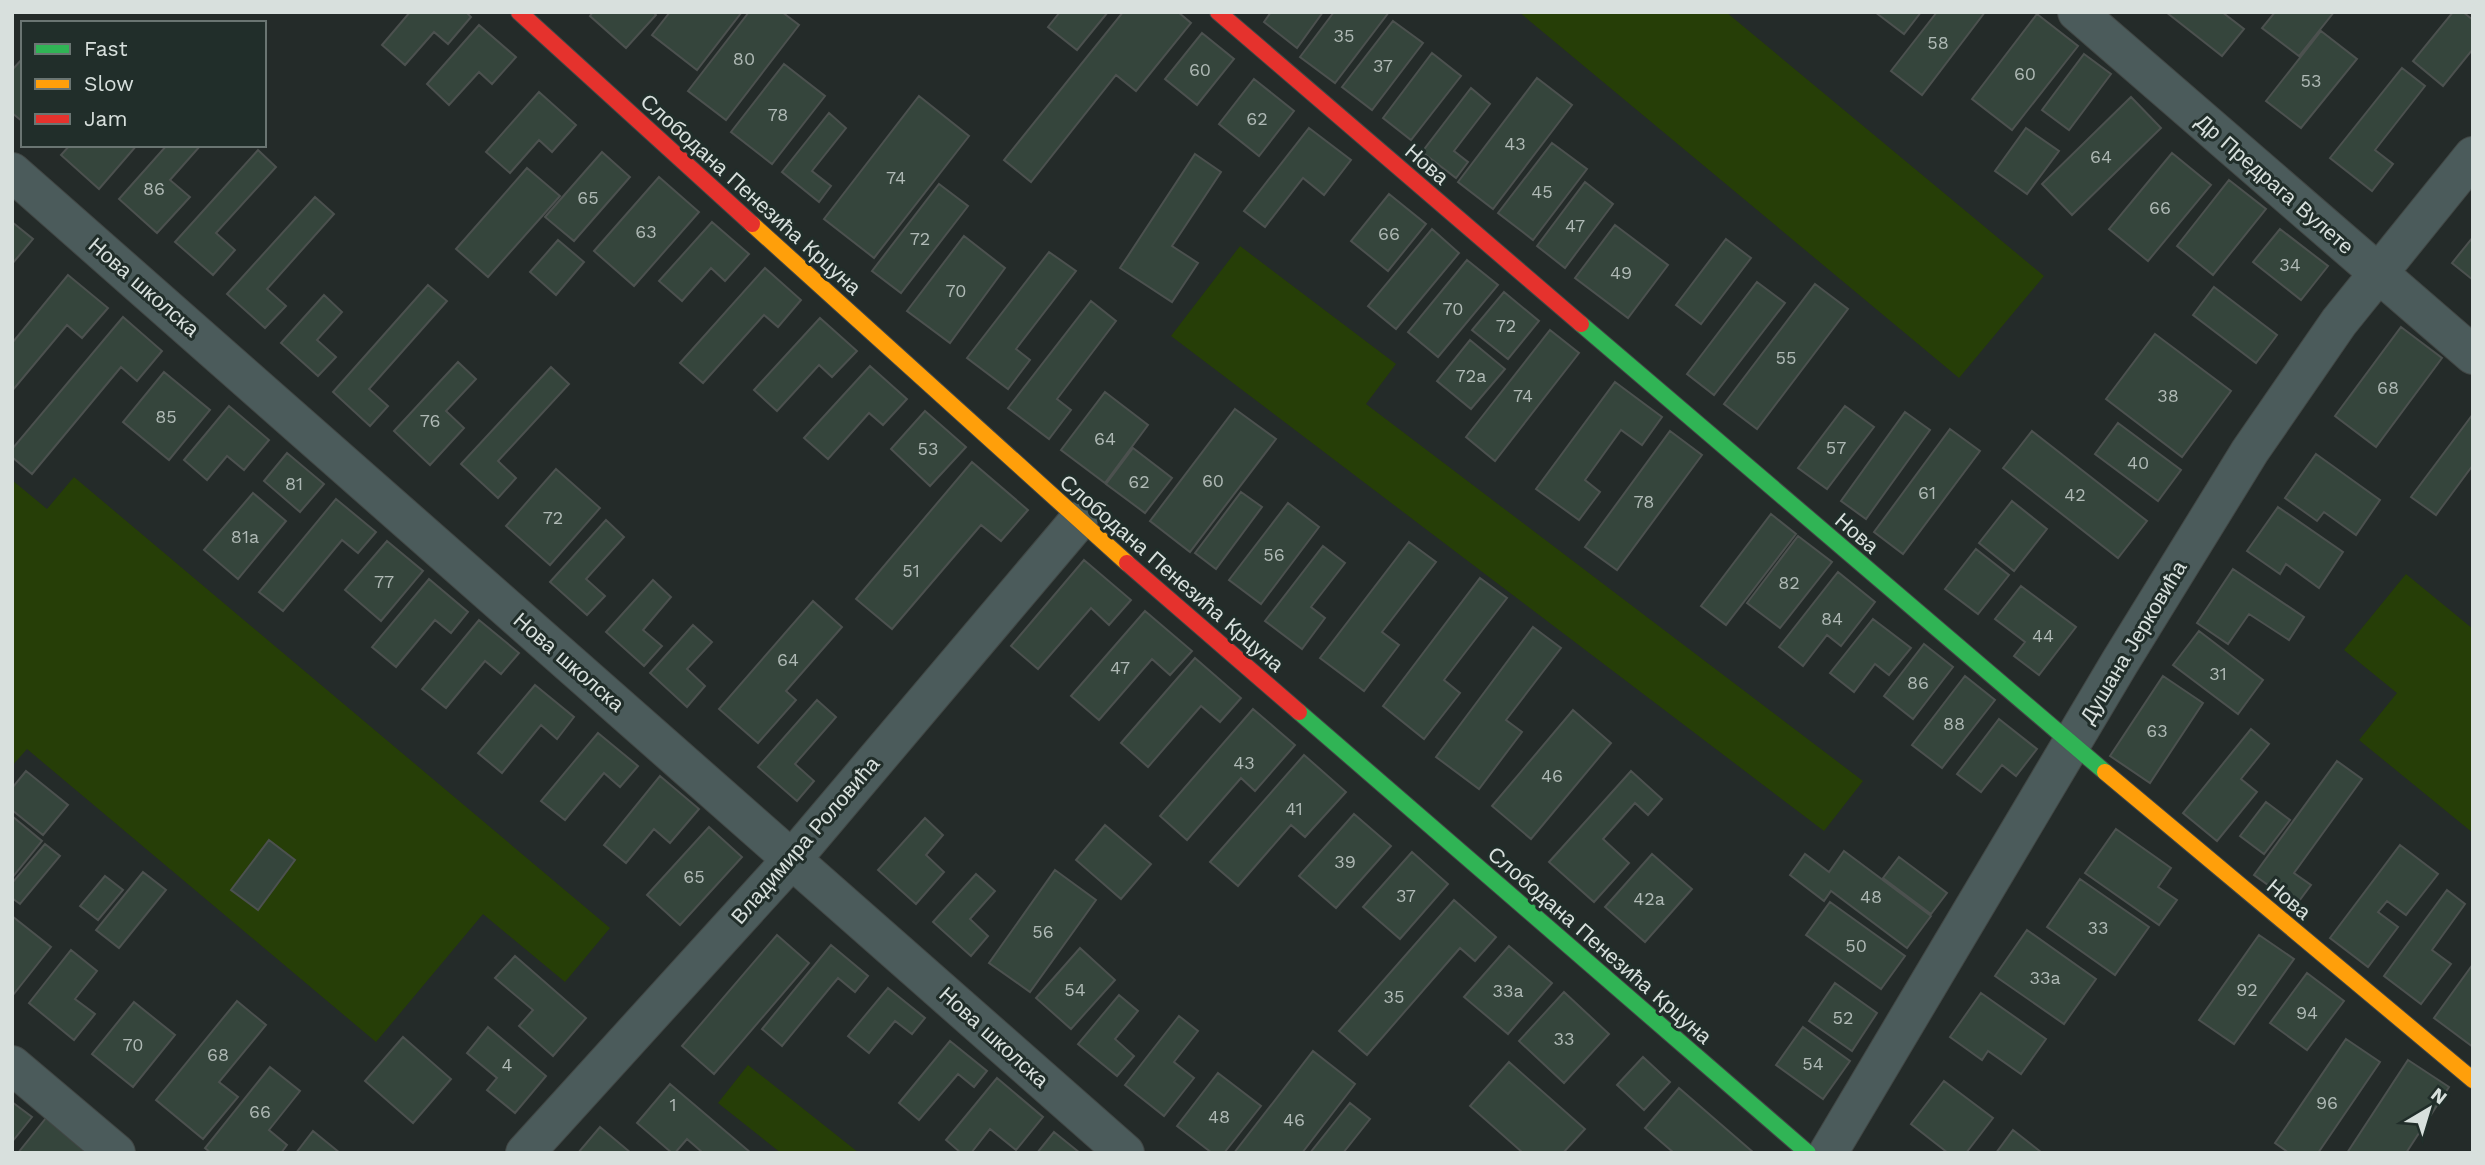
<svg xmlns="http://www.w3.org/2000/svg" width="2485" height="1165" font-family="'Work Sans',sans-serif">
  <rect width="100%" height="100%" fill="#242b29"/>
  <!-- green -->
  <path fill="#263e07" d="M1519 12H1726L2044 276 1959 378Z
    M1240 246 1396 364 1366 404 1863 781 1824 831 1171 336Z
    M74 477 610 928 565 982 483 914 376 1042 27 749 12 766V480L47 509Z
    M2406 574 2473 629V833L2359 740 2397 693 2344 650Z
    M748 1065 859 1153H781L718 1103Z"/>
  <!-- building -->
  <path fill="#35453c" stroke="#4c514f" stroke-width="2" d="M410 12H466L471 17 448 44 434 32 405 65 382 45Z
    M593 12H653L656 15 626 48 590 16Z
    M670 12H740L741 13 697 70 652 35Z
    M749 12H782L799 25 726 120 688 91Z
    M1060 12H1108L1077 50 1048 27Z
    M1123 12H1178L1191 23 1136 91 1116 75 1031 182 1004 160Z
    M1271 12H1323L1297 48 1264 22Z
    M1334 12H1389L1335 83 1300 57Z
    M1875 12H1921L1904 34Z
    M1937 12H1985L1922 95 1891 71Z
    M2166 12H2222L2244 29 2222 56Z
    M2275 12H2334L2299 56 2262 28Z
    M2453 12H2463L2473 20V49L2443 86 2413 61Z
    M2037 14 2078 46 2012 130 1972 99Z
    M1393 21 1423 43 1372 110 1342 87Z
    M479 25 516 57 492 84 479 72 449 105 427 84Z
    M2321 31 2357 59 2301 128 2266 101Z
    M1202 33 1234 59 1197 105 1165 79Z
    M1432 53 1461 76 1411 140 1383 118Z
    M2084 54 2111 74 2069 130 2042 110Z
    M23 58V122L12 113V70Z
    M784 64 825 96 772 164 731 132Z
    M2402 68 2425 86 2375 150 2393 164 2372 191 2330 158Z
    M1537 78 1572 105 1493 209 1458 182Z
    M1254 79 1294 111 1259 156 1219 124Z
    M1471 88 1490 104 1454 151 1468 162 1456 178 1422 152Z
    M539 92 576 125 552 152 539 140 510 173 486 152Z
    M919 96 969 136 874 258 824 219Z
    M2131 97 2161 128 2072 215 2042 184Z
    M829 113 846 128 812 171 831 186 819 202 782 172Z
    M1309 128 1351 160 1324 195 1303 178 1265 227 1244 211Z
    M2026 128 2059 151 2027 194 1995 171Z
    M1552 143 1587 169 1533 240 1498 213Z
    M70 145H137L99 189 61 155Z
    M167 145H201L170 180 190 197 157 233 119 199Z
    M258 150 276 167 216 233 235 250 213 275 175 242Z
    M602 152 630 177 574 241 545 217Z
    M2172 153 2211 185 2148 261 2109 229Z
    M1195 154 1221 172 1172 246 1198 263 1172 302 1120 268Z
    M527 168 560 196 488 277 456 249Z
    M659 177 699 212 634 286 594 251Z
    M2229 180 2266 209 2213 275 2177 246Z
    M1585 182 1613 204 1565 268 1537 246Z
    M939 184 968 206 901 293 872 271Z
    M1389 194 1426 224 1388 271 1351 241Z
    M315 197 334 214 267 289 286 306 265 328 227 294Z
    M12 222 33 239 12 264Z
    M712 222 749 254 725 281 711 268 682 301 659 281Z
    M1615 225 1668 265 1628 318 1575 278Z
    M1432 229 1459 253 1396 329 1368 306Z
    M2280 229 2328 266 2301 300 2253 262Z
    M964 236 1005 268 950 343 907 311Z
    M2473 237V280L2452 263Z
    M1726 239 1751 258 1701 324 1676 305Z
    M558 240 584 262 556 295 530 272Z
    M1049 252 1076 271 1016 349 1030 360 1008 389 967 358Z
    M1467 260 1498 285 1438 357 1408 332Z
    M765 268 801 300 778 327 764 315 703 383 680 363Z
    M68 275 108 308 82 338 67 325 12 391V343Z
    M1757 282 1785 303 1714 395 1687 374Z
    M1815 284 1848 309 1757 429 1724 404Z
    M428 285 447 301 369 389 388 406 370 426 333 392Z
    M2214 287 2277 335 2256 363 2193 315Z
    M1504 292 1539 321 1508 359 1472 330Z
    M324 295 342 312 317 340 336 357 318 376 281 343Z
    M1091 301 1116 321 1057 399 1071 410 1049 439 1008 408Z
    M123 317 162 351 137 381 121 367 32 474 12 457V449Z
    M820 318 857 351 832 377 819 365 777 411 754 390Z
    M2401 327 2442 358 2376 447 2335 416Z
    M1550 330 1579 353 1495 461 1466 437Z
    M2155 334 2231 391 2182 457 2106 399Z
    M1470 340 1505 369 1471 409 1437 381Z
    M458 362 476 379 446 411 464 428 430 465 394 431Z
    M870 366 907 399 883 425 869 413 828 459 804 438Z
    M551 367 569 384 498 461 516 478 498 498 461 464Z
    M164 372 210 410 169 460 123 422Z
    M1615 382 1662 417 1642 445 1621 430 1585 480 1600 492 1579 520 1536 489Z
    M1105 392 1148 425 1105 483 1061 450Z
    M229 406 269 440 244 470 227 456 207 480 184 460Z
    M1845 406 1874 427 1827 489 1798 468Z
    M1235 409 1276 439 1190 552 1150 521Z
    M925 411 966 447 930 486 891 449Z
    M1905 412 1930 430 1866 519 1841 501Z
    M2473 414V465L2436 515 2411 497Z
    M2118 423 2181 470 2158 501 2095 454Z
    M1950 429 1980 451 1903 554 1874 532Z
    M1670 431 1702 455 1617 570 1585 547Z
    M2032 431 2147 521 2118 558 2003 468Z
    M1133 448 1172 478 1145 513 1106 484Z
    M287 453 324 484 300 512 264 481Z
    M2316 454 2380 500 2356 535 2324 512 2317 521 2285 498Z
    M972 462 1028 510 1001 541 981 525 892 629 856 599Z
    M556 469 600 508 550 565 506 526Z
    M1241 492 1262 507 1216 569 1195 553Z
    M253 493 286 521 238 579 204 550Z
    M336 499 376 532 358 553 342 540 283 611 259 592Z
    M2012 501 2047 529 2014 571 1979 543Z
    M1288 503 1319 527 1261 604 1229 580Z
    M2278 507 2343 552 2319 588 2286 564 2280 574 2247 551Z
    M1771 514 1796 534 1726 625 1701 606Z
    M606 520 624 537 586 579 605 596 587 615 550 582Z
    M1798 536 1832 562 1780 628 1747 603Z
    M387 541 423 571 381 621 345 590Z
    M1409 542 1436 562 1382 632 1399 645 1364 691 1320 658Z
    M1323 546 1345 563 1311 607 1325 618 1302 649 1265 621Z
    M1976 549 2009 575 1978 614 1945 589Z
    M1084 560 1131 600 1109 625 1091 608 1038 669 1011 646Z
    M2233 569 2304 617 2289 640 2249 614 2228 644 2197 623Z
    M1838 572 1875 602 1841 646 1827 635 1803 666 1779 647Z
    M1480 578 1507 598 1444 680 1460 693 1424 739 1383 706Z
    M429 579 468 612 451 633 435 620 396 667 372 647Z
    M653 580 671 597 643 630 662 646 644 666 606 632Z
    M2021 586 2076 627 2039 675 2014 656 2025 642 1995 619Z
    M813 601 842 627 786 691 796 700 758 743 719 709Z
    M1145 611 1192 651 1170 675 1152 659 1099 720 1071 696Z
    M1873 619 1911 648 1889 675 1875 664 1854 692 1830 673Z
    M479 620 519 653 501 674 485 661 446 708 422 689Z
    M693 625 712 642 687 669 705 686 687 707 650 673Z
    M1533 627 1561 648 1506 720 1522 732 1479 789 1436 757Z
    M2199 631 2263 680 2238 714 2173 665Z
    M1924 644 1953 667 1913 719 1884 696Z
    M1195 658 1241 698 1220 722 1201 706 1148 767 1121 743Z
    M1965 676 1995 700 1942 768 1912 745Z
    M2163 676 2203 703 2150 783 2110 756Z
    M535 685 574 717 557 739 541 725 502 773 478 753Z
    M817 700 836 717 795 764 814 781 797 801 758 767Z
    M1253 709 1295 745 1255 791 1241 778 1187 840 1160 816Z
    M1573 710 1611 743 1531 839 1492 806Z
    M1999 719 2037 749 2016 776 2002 765 1981 792 1957 774Z
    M2251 729 2269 744 2241 779 2257 792 2217 841 2183 813Z
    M598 733 638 766 620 787 604 773 565 820 541 801Z
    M1304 755 1346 792 1305 837 1291 825 1238 886 1210 862Z
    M2337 761 2362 779 2294 873 2311 885 2296 905 2254 875Z
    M26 771 68 805 43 835 12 810V788Z
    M1631 771 1662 799 1648 815 1635 803 1603 839 1629 863 1594 902 1549 862Z
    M660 776 699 809 670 843 654 829 626 863 604 845Z
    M2266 802 2290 820 2264 854 2240 836Z
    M1354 814 1391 846 1336 908 1299 876Z
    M12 816 42 841 12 878Z
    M925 818 943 835 926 855 944 872 916 904 878 870Z
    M1105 825 1151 864 1121 899 1076 860Z
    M709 827 742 857 680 925 647 895Z
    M2116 829 2171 868 2158 887 2177 900 2159 925 2085 873Z
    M269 840 295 860 258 910 231 890Z
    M45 844 60 856 20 904 12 898V883Z
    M2400 845 2438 874 2406 915 2387 901 2378 912 2398 927 2368 967 2330 938Z
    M1844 851 1931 916 1907 948 1831 891 1824 901 1790 875 1805 854 1829 872Z
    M1412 852 1448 884 1400 939 1363 907Z
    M1652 854 1692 889 1645 942 1605 907Z
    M1899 857 1947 893 1931 914 1883 878Z
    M1055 870 1096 900 1030 992 989 963Z
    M143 872 166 890 119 948 96 930Z
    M976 874 995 891 970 919 988 936 971 956 933 922Z
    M105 876 123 890 98 920 80 906Z
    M2080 879 2149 927 2115 975 2047 927Z
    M2447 890 2465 904 2432 950 2451 964 2421 1004 2384 976Z
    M1454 900 1496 937 1475 961 1460 948 1367 1055 1339 1031Z
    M1830 902 1905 956 1881 989 1806 935Z
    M12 916 51 947 13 995 12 994Z
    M2027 930 2096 979 2064 1024 1995 976Z
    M777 935 809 963 714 1074 682 1046Z
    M2259 935 2294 959 2234 1044 2199 1020Z
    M831 945 868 976 855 992 838 978 782 1046 762 1029Z
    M1509 946 1552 983 1508 1034 1464 997Z
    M1080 948 1115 980 1071 1029 1036 998Z
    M71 950 97 971 75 999 95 1014 74 1040 29 1003Z
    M515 956 586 1018 553 1056 519 1026 533 1010 495 978Z
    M2473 964V1047L2434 1018Z
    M2307 973 2344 1001 2307 1050 2270 1023Z
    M1835 983 1877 1013 1852 1051 1809 1021Z
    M888 988 925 1018 912 1034 895 1021 869 1053 848 1036Z
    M1564 992 1609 1034 1564 1083 1519 1041Z
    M1981 993 2046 1039 2021 1074 1988 1051 1982 1060 1950 1037Z
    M1119 995 1138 1011 1115 1039 1134 1056 1117 1076 1078 1044Z
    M237 1001 266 1025 219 1082 238 1097 203 1139 156 1100Z
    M134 1002 175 1035 133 1087 92 1054Z
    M1179 1016 1198 1031 1174 1062 1194 1078 1164 1116 1125 1085Z
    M488 1027 546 1076 515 1113 487 1090 497 1078 467 1053Z
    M1803 1027 1850 1061 1823 1099 1776 1065Z
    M403 1037 451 1079 413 1123 365 1081Z
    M2346 1039 2380 1062 2318 1153H2289L2275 1143Z
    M950 1041 987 1071 974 1087 958 1074 919 1120 899 1103Z
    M1313 1051 1355 1084 1302 1153H1234Z
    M1643 1057 1670 1082 1644 1110 1617 1085Z
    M2408 1060 2449 1087 2406 1153H2347Z
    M1509 1062 1585 1129 1563 1153H1523L1470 1106Z
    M270 1067 300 1091 269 1130 287 1145 281 1153H211L205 1148Z
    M1218 1073 1261 1106 1224 1153H1212L1177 1126Z
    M997 1078 1043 1117 1016 1150 990 1129 971 1153H961L946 1140Z
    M1944 1081 1993 1118 1966 1153H1948L1911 1124Z
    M670 1084 751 1153H703L687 1139 675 1153H672L637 1123Z
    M1679 1088 1754 1153H1674L1645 1128Z
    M12 1102 32 1117 12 1142Z
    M1350 1103 1370 1119 1343 1153H1310Z
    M50 1113 91 1153H18Z
    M600 1127 631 1153H578Z
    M2013 1130 2041 1152 2040 1153H1996Z
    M313 1131 340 1153H296Z
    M1054 1132 1080 1153H1037Z"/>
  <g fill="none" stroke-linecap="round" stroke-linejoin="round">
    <!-- street casing -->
    <g stroke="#424745" stroke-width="40">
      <path id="street" d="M2077 12 2473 355
        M12 172 1125 1153
        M12 1065 116 1153
        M525 1153 793 858 1078 521
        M1828 1153 2120 662 2250 451 2339 322 2473 156"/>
    </g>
    <!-- fast casing -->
    <g stroke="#424745" stroke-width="18">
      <path id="fast" d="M1581 324 2105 772
        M1299 712 1808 1153"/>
    </g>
    <!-- slow casing -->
    <g stroke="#424745" stroke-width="18">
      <path id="slow" d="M752 224 1127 563
        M2105 772 2473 1080"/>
    </g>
    <!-- jam casing -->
    <g stroke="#424745" stroke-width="18">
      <path id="jam" d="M519 12 752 224
        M1218 12 1581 324
        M1127 563 1299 712"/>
    </g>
    <!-- street -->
    <use href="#street" stroke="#4b5b5b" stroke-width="38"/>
    <!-- fast -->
    <use href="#fast" stroke="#30b455" stroke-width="16"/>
    <!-- slow -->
    <use href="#slow" stroke="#ff9f0a" stroke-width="16"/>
    <!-- jam -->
    <use href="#jam" stroke="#e5322d" stroke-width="16"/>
  </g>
  <g text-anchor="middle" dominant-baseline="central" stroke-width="6" stroke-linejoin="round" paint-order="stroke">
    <!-- number labels -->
    <g font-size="18" fill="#afb9b5">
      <text x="1344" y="35">35</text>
      <text x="1938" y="42">58</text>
      <text x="744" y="58">80</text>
      <text x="1383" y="65">37</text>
      <text x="1200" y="69">60</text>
      <text x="2025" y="73">60</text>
      <text x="2311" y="80">53</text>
      <text x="778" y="114">78</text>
      <text x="1257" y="118">62</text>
      <text x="1515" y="143">43</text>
      <text x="2101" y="156">64</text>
      <text x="896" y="177">74</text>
      <text x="154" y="188">86</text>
      <text x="1542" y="191">45</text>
      <text x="588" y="197">65</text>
      <text x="2160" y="207">66</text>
      <text x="1575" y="225">47</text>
      <text x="646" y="231">63</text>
      <text x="1389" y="233">66</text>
      <text x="920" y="238">72</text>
      <text x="2290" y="264">34</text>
      <text x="1621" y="272">49</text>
      <text x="956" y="290">70</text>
      <text x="1453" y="308">70</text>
      <text x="1506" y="325">72</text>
      <text x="1786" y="357">55</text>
      <text x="1471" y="375">72a</text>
      <text x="2388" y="387">68</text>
      <text x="1523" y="395">74</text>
      <text x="2168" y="395">38</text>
      <text x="166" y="416">85</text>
      <text x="430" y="420">76</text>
      <text x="1105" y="438">64</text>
      <text x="1836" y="447">57</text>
      <text x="928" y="448">53</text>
      <text x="2138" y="462">40</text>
      <text x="1213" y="480">60</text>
      <text x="1139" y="481">62</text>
      <text x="294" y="483">81</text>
      <text x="1927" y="492">61</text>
      <text x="2075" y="494">42</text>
      <text x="1644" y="501">78</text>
      <text x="553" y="517">72</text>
      <text x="245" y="536">81a</text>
      <text x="1274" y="554">56</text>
      <text x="911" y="570">51</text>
      <text x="384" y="581">77</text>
      <text x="1789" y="582">82</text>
      <text x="1832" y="618">84</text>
      <text x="2043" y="635">44</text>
      <text x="788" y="659">64</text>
      <text x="1120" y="667">47</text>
      <text x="2218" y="673">31</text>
      <text x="1918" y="682">86</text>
      <text x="1954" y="723">88</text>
      <text x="2157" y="730">63</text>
      <text x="1244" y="762">43</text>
      <text x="1552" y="775">46</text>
      <text x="1294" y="808">41</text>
      <text x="1345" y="861">39</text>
      <text x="694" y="876">65</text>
      <text x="1406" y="895">37</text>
      <text x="1871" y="896">48</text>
      <text x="1649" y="898">42a</text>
      <text x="2098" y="927">33</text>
      <text x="1043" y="931">56</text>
      <text x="1856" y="945">50</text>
      <text x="2045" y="977">33a</text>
      <text x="1075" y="989">54</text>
      <text x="2247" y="989">92</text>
      <text x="1508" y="990">33a</text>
      <text x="1394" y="996">35</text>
      <text x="2307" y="1012">94</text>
      <text x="1843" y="1017">52</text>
      <text x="1564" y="1038">33</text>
      <text x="133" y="1044">70</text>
      <text x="218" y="1054">68</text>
      <text x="1813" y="1063">54</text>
      <text x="507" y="1064">4</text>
      <text x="2327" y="1102">96</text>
      <text x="673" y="1104">1</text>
      <text x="260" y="1111">66</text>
      <text x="1219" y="1116">48</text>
      <text x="1294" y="1119">46</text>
    </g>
    <!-- street labels -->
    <g font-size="21" fill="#d8e0dd" stroke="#212e2a">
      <text transform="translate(1427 164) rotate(41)">Нова</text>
      <text transform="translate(2275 184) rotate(41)">Др Предрага Вулете</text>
      <text transform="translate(751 194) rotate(42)">Слободана Пенезића Крцуна</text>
      <text transform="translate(144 287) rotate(41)">Нова школска</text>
      <text transform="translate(1857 533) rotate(41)">Нова</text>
      <text transform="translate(1172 573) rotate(41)">Слободана Пенезића Крцуна</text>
      <text transform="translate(2133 642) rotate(-59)">Душана Јерковића</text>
      <text transform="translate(569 662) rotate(41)">Нова школска</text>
      <text transform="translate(805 840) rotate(-49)">Владимира Роловића</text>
      <text transform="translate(2289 899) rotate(40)">Нова</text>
      <text transform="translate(1600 945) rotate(41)">Слободана Пенезића Крцуна</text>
      <text transform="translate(994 1037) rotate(42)">Нова школска</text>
    </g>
  </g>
  <!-- border -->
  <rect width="2485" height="1165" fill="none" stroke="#d8e0dd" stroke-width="28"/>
  <!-- legend -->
  <rect x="21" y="21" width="245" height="126" fill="#212e2a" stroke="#6a7572" stroke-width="2"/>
  <rect x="35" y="44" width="35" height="10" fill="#30b455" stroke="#6a7572" stroke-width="2"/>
  <text x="84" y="56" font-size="21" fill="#d8e0dd">Fast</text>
  <rect x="35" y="79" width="35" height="10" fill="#ff9f0a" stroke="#6a7572" stroke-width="2"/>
  <text x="84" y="91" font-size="21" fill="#d8e0dd">Slow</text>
  <rect x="35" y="114" width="35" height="10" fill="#e5322d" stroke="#6a7572" stroke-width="2"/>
  <text x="84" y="126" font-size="21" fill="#d8e0dd">Jam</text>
  <!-- north arrow -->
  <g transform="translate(2429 1109) rotate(38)" stroke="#212e2a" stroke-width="5" paint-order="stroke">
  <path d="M0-5L12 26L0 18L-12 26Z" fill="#d8e0dd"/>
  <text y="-10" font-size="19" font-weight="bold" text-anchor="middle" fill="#d8e0dd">N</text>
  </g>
</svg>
